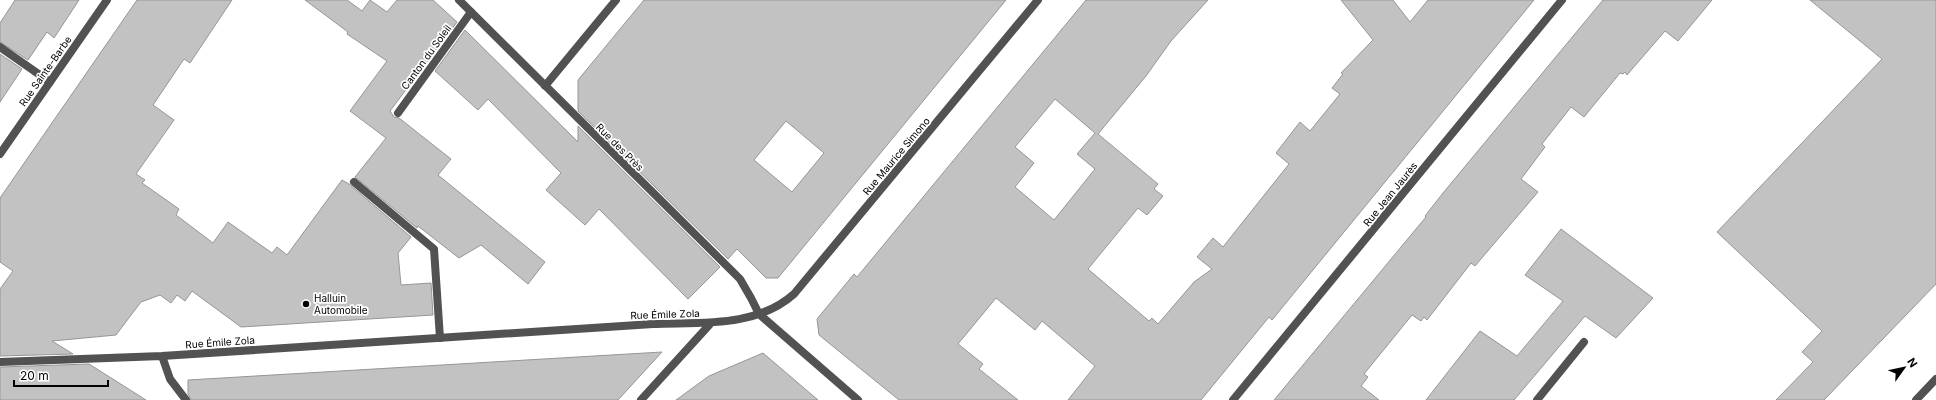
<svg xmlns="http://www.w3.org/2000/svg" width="1936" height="400" font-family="Inter,sans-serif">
  <rect width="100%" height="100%" fill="#fff"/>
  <!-- building -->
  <path fill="#c2c2c2" stroke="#969696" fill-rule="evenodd" d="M15 0H79L54 38 47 32 28 60 0 42V23Z
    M137 0H232L190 63 184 59 153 105 174 120 136 174 145 180 142 183 179 209 176 215 213 243 228 222 272 253 277 247 287 255 342 180 349 184 411 237 398 253 401 285 431 283 433 315 241 327 192 291 185 301 177 295 171 303 160 295 141 302 116 335 52 341 73 354 0 356V289L13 271 0 262V198Z
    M305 0H347L362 11 370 0 387 12 397 0H433L457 22 390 111 394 117 399 118 451 159 438 175 545 262 528 284 481 245 459 258 418 226 417 228 355 177 386 138 350 111 387 61 347 34 348 32Z
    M644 0H1006L778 278H766L737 249 728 259 578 111V80ZM786 121 824 153 792 192 754 160Z
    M1086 0H1208L1171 41 1146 76 1098 134 1158 184 1154 189 1163 196 1147 215 1138 208 1088 269 1149 321 1152 318 1158 324 1194 282 1212 269 1197 257 1213 238 1223 247 1238 228 1289 164 1276 153 1300 122 1310 131 1340 94 1332 88 1343 74 1341 73 1373 40 1341 0H1393L1410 22 1428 0H1534L1272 320 1269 317 1201 400H1068L1095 366 1042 321 1035 330 996 298 958 344 983 364 979 369 1018 400H899L819 335 817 319 854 274 857 277ZM1055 99 1095 133 1077 154 1095 169 1054 220 1015 187 1034 163 1015 147Z
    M1603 0H1712L1678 41 1665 31 1627 75 1625 72 1623 74 1620 73 1584 117 1571 107 1542 144 1545 147 1521 179 1538 192 1475 266 1471 263 1427 320 1424 317 1421 321 1412 315 1364 374 1368 377 1361 386 1379 400H1274L1426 217 1425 216 1443 193Z
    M1810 0H1936V284L1824 400H1776L1813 362 1802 352 1822 331 1717 232 1882 59Z
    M465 30 578 142V126L720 267 688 299 599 209 585 225 546 190 561 173 488 99 478 110 435 71Z
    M0 54 22 69 0 102Z
    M1561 229 1653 298 1616 338 1585 316 1514 400H1426L1480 331 1517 356 1563 301 1525 275Z
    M662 352 618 400H191L188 394V380Z
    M763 353 818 400H676L709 376Z
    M89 364 146 400H0V367Z"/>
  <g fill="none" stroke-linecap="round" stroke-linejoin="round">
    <!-- lane -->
    <path stroke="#525252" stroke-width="8" d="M0 47 50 82
      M398 113 471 12
      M354 182 434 249 440 338
      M1537 400 1584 342"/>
    <!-- street -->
    <path stroke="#525252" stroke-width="8" d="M459 0 740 279 751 298 759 314 858 400
      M545 86 616 0
      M0 154 107 0
      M162 356 170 379 186 400
      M0 362 162 356 653 324C700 322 756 328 794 294L1038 0
      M641 400 711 323
      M1233 400 1562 0
      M1916 400 1936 379"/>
  </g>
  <!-- markers -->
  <circle fill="#000" stroke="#fff" stroke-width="1.5" cx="306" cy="304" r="4"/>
  <g text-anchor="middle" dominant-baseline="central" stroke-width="3.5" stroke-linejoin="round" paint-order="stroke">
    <!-- street labels -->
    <g font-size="10" fill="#000" stroke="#fff">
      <text transform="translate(426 57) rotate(-54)">Canton du Soleil</text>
      <text transform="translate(45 71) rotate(-55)">Rue Sainte-Barbe</text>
      <text transform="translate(620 147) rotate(45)">Rue des Près</text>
      <text transform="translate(896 156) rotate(-50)">Rue Maurice Simono</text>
      <text transform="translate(1390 194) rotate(-51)">Rue Jean Jaurès</text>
      <text transform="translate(665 314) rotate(-2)">Rue Émile Zola</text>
      <text transform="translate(220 342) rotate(-4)">Rue Émile Zola</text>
    </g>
    <!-- poi labels -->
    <g font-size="10" fill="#000" stroke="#fff" text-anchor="start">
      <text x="314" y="298">Halluin<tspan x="314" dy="12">Automobile</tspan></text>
    </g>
  </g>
  <!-- north arrow -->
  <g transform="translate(1904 368) rotate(57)" stroke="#ffffff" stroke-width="3" paint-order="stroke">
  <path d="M0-3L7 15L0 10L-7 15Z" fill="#000000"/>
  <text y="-6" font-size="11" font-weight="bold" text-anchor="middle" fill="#000000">N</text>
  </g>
  <!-- scale -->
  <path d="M14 380v6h94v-6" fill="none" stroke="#000000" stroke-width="2"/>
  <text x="20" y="380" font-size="12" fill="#000000" stroke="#ffffff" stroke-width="3" paint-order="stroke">20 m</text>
</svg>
